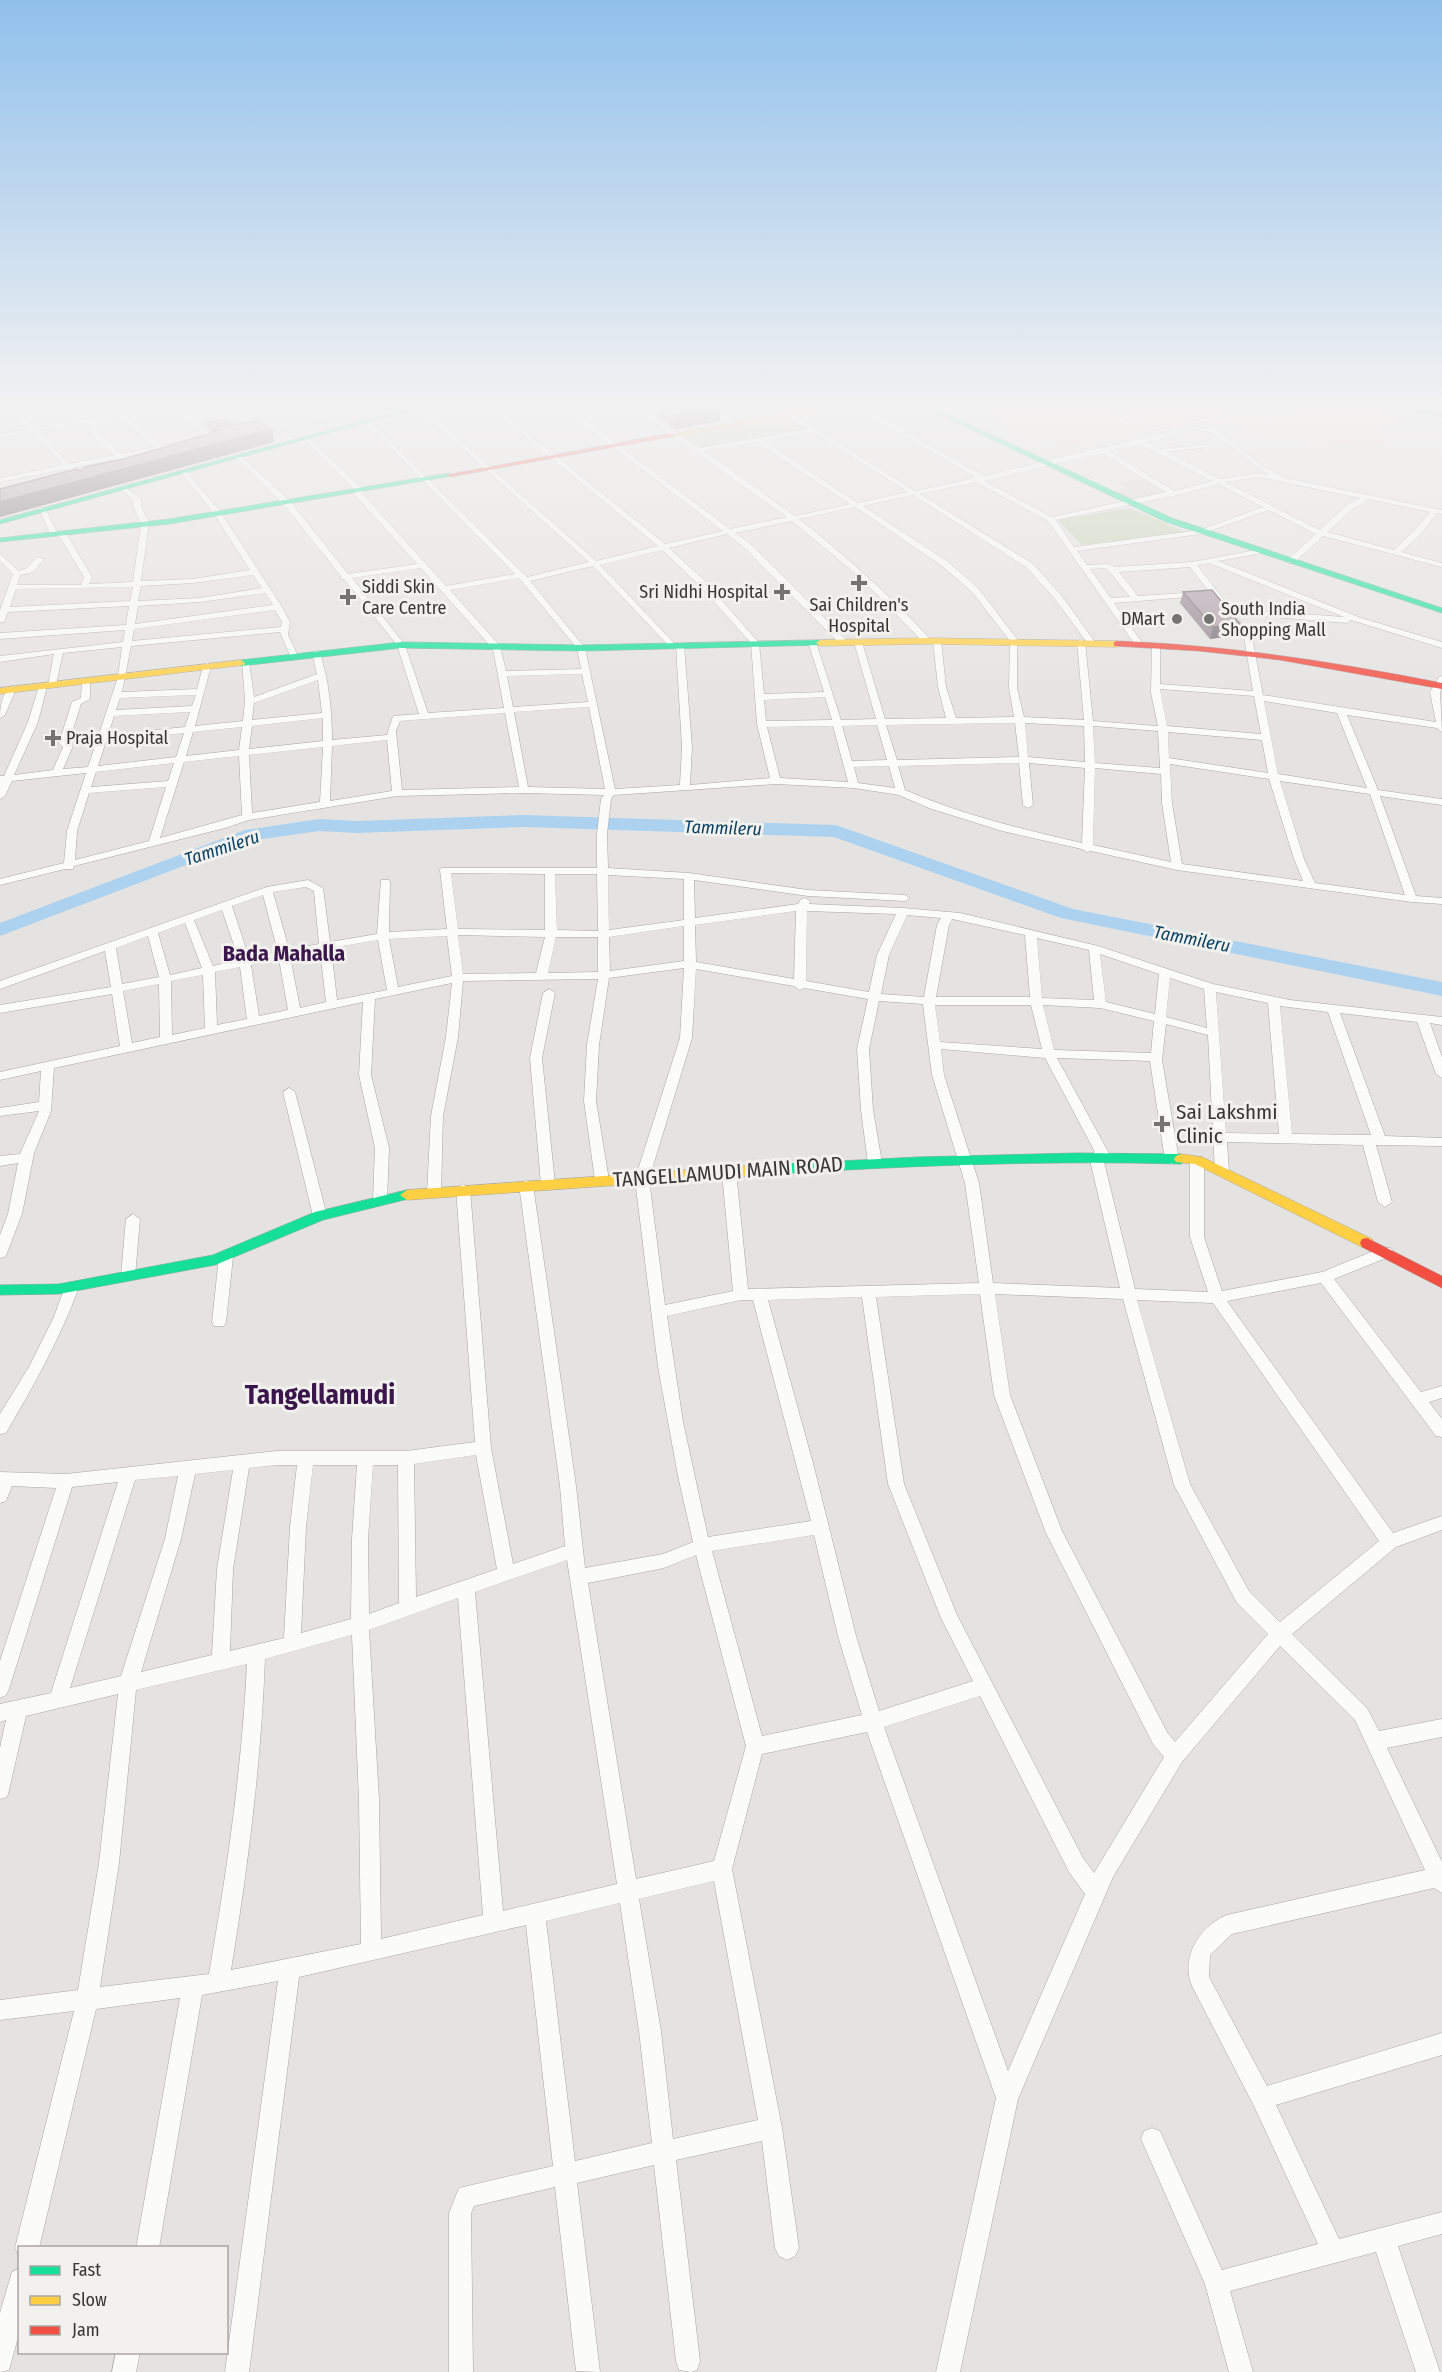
<svg xmlns="http://www.w3.org/2000/svg" width="1442" height="2372" font-family="'Fira Sans Condensed',sans-serif">
  <rect width="100%" height="100%" fill="#e5e3e1"/>
  <!-- built -->
  <path fill="#dad6cf" d="M1144 479 1166 493 1132 500 1113 492 1128 488 1119 483Z"/>
  <!-- medical -->
  <path fill="#e9dbd4" d="M983 406H1353L1400 417 1375 431 1386 441 1370 447 1267 436 1236 424 1195 425 1150 432 1142 430 1067 446 1050 437 1029 441Z"/>
  <!-- green -->
  <path fill="#c6d0b0" d="M785 417 806 429 703 448 684 435Z
    M1130 508 1188 533 1082 545 1058 520Z"/>
  <g fill="none" stroke-linecap="round" stroke-linejoin="round">
    <!-- river -->
    <path fill="#acd2f0" fill-rule="evenodd" d="M523 815 836 825 1073 909 1442 982V996L1061 918 834 837 523 827 357 833 319 831 249 841 0 936V923L245 830 319 819 357 821Z"/>
    <!-- street casing -->
    <g stroke="#a7a6a4" stroke-width="1">
      <path id="street" d="M7 406H13L35 428 114 413 107 406H113L120 412 169 406 124 415 162 446 182 442 185 444 125 457 127 460 124 462 118 459 73 468 77 472 73 474 66 469 0 482V478L63 465 32 432 0 438V434L28 429ZM118 416 155 447 121 454 98 433 95 421ZM88 422 93 435 115 455 69 464 38 431Z
        M170 406H176L214 437V439H210Z
        M231 406H238L266 428 255 430V428L257 427Z
        M289 406H295L310 418 305 419Z
        M417 406H421L596 561 658 546 488 406H494L665 544 723 531 559 406H566L730 529 787 517 631 406H638L649 414 659 413V415L653 417 699 448 808 429 772 406H779L915 491 971 479 974 476 852 406H859L984 476 1193 426 1215 429 1261 465 1285 478 1442 510V514L1437 513 1422 533 1401 552 1442 563V567L1323 536 1294 563H1288V559L1316 534 1269 510 1201 534 1077 551 1087 565 1108 564 1115 567 1192 562 1262 549V553L1218 561 1361 618 1442 642V648L1351 620 1347 623 1234 614 1252 637 1263 695 1436 722 1430 692 1439 677 1442 676V687L1440 692 1442 732 1437 728 1347 715 1378 790 1442 799V805L1380 796 1416 896 1442 898V904L1412 902 1177 870 1091 851 1087 852 1082 849 1002 831 929 808 899 795 854 788 776 784 614 795 611 799 607 834 608 868 689 873 808 890 905 895 910 898 905 901 808 896 694 880 695 918 798 904 801 899 805 898 810 901 809 904 903 908 960 913 1098 946 1213 984 1290 1000 1442 1017V1025L1430 1023 1442 1057V1078L1436 1074 1417 1022 1340 1013 1385 1136 1442 1138V1146L1376 1145 1392 1202 1385 1207 1378 1202 1363 1145 1227 1142 1229 1172 1227 1175H1217L1215 1172 1208 1035 1166 1024 1162 1060 1179 1160 1172 1165 1165 1160 1150 1061 1057 1058 1111 1157 1104 1162 1135 1289 1208 1292 1190 1237V1160L1192 1157H1202L1204 1160V1237L1222 1291 1322 1272 1381 1248H1391L1393 1252 1391 1256 1334 1279 1421 1392 1442 1386V1398L1429 1402 1442 1419V1437L1436 1436 1321 1283 1227 1301 1393 1533 1442 1516V1530L1396 1547 1292 1634 1367 1708 1379 1731 1442 1719V1737L1387 1748 1442 1862V1893L1434 1888 1232 1934 1210 1955 1209 1977 1267 2086 1442 2033V2055L1276 2105 1339 2239 1442 2212V2234L1398 2246 1440 2372H1416L1376 2252 1230 2291 1253 2372H1229L1205 2284 1141 2139 1144 2131 1152 2128 1160 2131 1222 2270 1318 2244 1254 2106 1192 1986C1180 1957 1200 1926 1227 1915L1425 1870 1355 1720 1280 1646 1182 1762 1113 1877 1018 2099 960 2372H936L996 2098 867 1732 762 1754 732 1869 782 2128 799 2248 795 2256 787 2260 779 2256 775 2248 762 2141 676 2160 700 2361 697 2370 691 2372 679 2370 676 2361 654 2165 577 2183 600 2372 576 2371 555 2187 474 2206 471 2213 473 2372H449V2213L459 2188 553 2166 526 1925 299 1977 249 2372H225L278 1981 202 1995 159 2248H136L180 1998 96 2009 39 2248H20L19 2256 15 2248 74 2011 0 2020V2000L78 1990 99 1863 118 1694 26 1716 9 1790 7 1797 0 1799V1748L6 1720 0 1722V1704L51 1693 118 1482 72 1487 9 1689 6 1695 0 1698V1661L56 1488 12 1486 6 1501 0 1503V1472L66 1474 277 1451H406L475 1442 456 1189 463 1184 470 1189 491 1448 513 1564 565 1546 560 1486 519 1185 526 1180 533 1185 576 1486 585 1568 663 1554 693 1542 678 1476 658 1367 635 1179 680 1038 684 968 609 978 599 1045 596 1101 609 1180 607 1183H597L595 1180 584 1101 587 1045 598 979 463 981 458 1037 443 1116 441 1193 439 1196H429L427 1193 431 1116 446 1037 452 983 375 999 371 1075 389 1148 387 1201 385 1204 380 1206 373 1201 375 1148 359 1075 363 1002 54 1068 51 1111 34 1153 22 1214 7 1253 5 1257 0 1258V1235L8 1214 18 1163 0 1166V1156L20 1154 39 1111 0 1116V1108L39 1102 41 1071 0 1080V1072L120 1046 112 994 0 1013V1005L111 987 105 951 0 989V981L267 887 308 880 323 888 330 942 377 934 381 880H389L390 882 389 932 447 929 440 870 441 868H597V834L601 799 604 795 524 793 397 796 249 820 225 828 74 866 73 869H65L0 885V879L64 863 67 831 86 773 12 781 5 796 0 799V776H4L28 722 39 686 43 683 47 686 38 722 14 775 53 770 63 747 59 743 72 702 81 698 82 681 86 678 90 681V699L81 704 69 742 73 746 63 769 88 767 118 677 122 647 63 653 56 685 52 688 48 685 54 654 0 662V656L123 642 125 630 0 639V633L126 625 129 606 8 612 4 622H0V610L13 574 0 561V554L19 571 27 568 37 557 44 559 33 572 20 575 17 585H81L84 577 60 537 50 534 39 508H45L57 532 67 535 92 577 89 584 133 582 141 523 133 506V500L120 488 124 486 141 499V506L149 523 141 581 193 579 250 570 214 514 180 471 185 470 220 511 282 607 290 622 288 635 298 656 291 658 280 632 131 646 122 692 197 689 203 666 207 663 211 666 195 726 243 721 245 701 242 660 249 662 254 697 317 674 312 653 316 650 320 653C329 682 332 710 332 740L387 735 393 716 419 714 397 645 344 579H341V576L284 505 236 457V455H240L290 501 348 574 417 564 354 494 355 490 304 440V438H308L363 489 362 493 446 586 515 574 365 422 367 419 527 577 589 562 417 408ZM1193 430 1211 432 1269 475 1259 473 1220 479 1166 452 1210 447 1212 444 1160 449 1146 442ZM813 432 908 492 858 503 764 441ZM757 442 850 504 795 516 704 451ZM1139 444 1212 481 1174 491 1109 451ZM1102 453 1166 492 1052 517 984 481ZM1259 477 1360 498 1347 505 1320 530 1225 482ZM976 482 1048 521 1136 646 1143 644 1114 603 1200 596 1204 594 1200 592 1138 596 1119 572 1190 567 1244 637 1253 691 1160 684V645L1156 642 1152 645 1151 693 1158 726 1093 721 1085 642 1081 639 1077 642 1084 720 1024 717 1017 688V639L978 588 947 561 863 506 913 495 1026 567 1055 599 1088 644H1094L1095 642 1061 595 1032 563 920 494ZM1218 484 1263 507 1200 530 1074 547 1056 520 1174 496ZM1368 499 1430 512 1416 529 1394 550 1327 532 1353 509ZM855 507 941 565 972 592 1010 641 1009 688 1014 717 956 718 946 687 941 641 937 638 933 641 938 687 946 718 885 719 862 642 858 639 854 642 876 719 841 720 816 642 812 639 808 642 824 692 764 694 759 643 705 581 669 548 727 534 746 549 840 644H846V640L752 545 735 533 792 521 861 578 924 643H930V639C890 595 846 556 799 519ZM662 550 699 585 751 643 757 724 770 778 690 785 692 747 684 645 680 642 676 645 682 747 680 785 615 789 585 648 530 581 593 566 671 648 674 647V643L600 565ZM1209 563 1344 617 1231 609 1197 565ZM421 568 493 649 504 708 428 713 405 645 352 578ZM1106 568 1110 572 1130 597 1111 598 1090 569ZM253 575 262 588 200 598 138 601 141 586 193 583ZM519 578 577 648 581 669 506 671 500 646 450 590ZM133 587 130 601 10 607 16 589ZM265 593 273 605 135 624 138 606 200 602ZM275 610 282 622 281 627 132 641 134 629ZM582 674 588 702 513 707 507 676ZM318 680 322 713 252 720 254 703ZM1160 689 1254 696 1261 734 1167 726ZM196 695 192 706 116 710 120 698ZM825 697 832 720 766 721 764 700ZM1264 701 1337 713 1367 788 1278 774ZM589 707 605 789 528 787 514 712ZM190 712 185 727 108 735 114 716ZM505 713 519 787 402 790 396 731 400 721ZM323 718V741L249 749 252 726ZM1015 723 1019 757 897 760 886 725ZM1025 723 1084 726 1085 762 1028 757ZM877 725 887 760 852 761 842 726ZM833 726 848 782 780 778 767 727ZM1093 726 1158 731 1160 768 1095 763ZM242 727 239 750 186 756 193 732ZM1168 732 1262 740 1268 773 1169 758ZM184 733 176 757 98 766 106 741ZM387 740 392 791 330 801 332 746ZM323 747 320 802 252 813 249 755ZM239 756 242 815 160 838 184 762ZM174 763 168 781 91 787 96 772ZM1019 763 1023 805 1028 808 1033 805 1029 763 1085 768 1082 843C1022 829 962 815 905 790L898 766ZM1170 764 1269 779 1294 859 1303 881 1182 864 1172 803ZM889 766 895 788 858 783 854 767ZM1095 768 1161 774 1162 803 1171 862 1093 845ZM1280 781 1370 794 1405 895 1315 883 1304 859ZM166 787 149 841 75 860 77 831 89 793ZM451 873 545 874V930L458 929ZM555 874H597L598 931 557 930ZM608 875 684 879V920L609 930ZM306 887 314 891 319 944 289 950 273 892ZM263 895 278 952 249 958 232 906ZM222 910 239 960 213 966 194 920ZM796 911 794 979 696 962 695 925ZM807 911 896 914 877 955 869 992 806 981ZM907 915 941 918 937 925 924 997 881 994 889 955ZM952 919 1025 935 1030 997H936L949 925ZM185 923 202 968 170 975 158 933ZM684 926V961L610 971 609 937ZM458 935 545 937 536 973 463 974ZM148 936 159 977 122 984 116 948ZM447 936 452 976 398 987 389 939ZM556 937H598V972L548 973ZM1037 938 1089 950 1094 1000 1042 998ZM378 940 387 990 337 1000 331 948ZM320 950 326 1002 300 1008 290 956ZM1100 954 1159 974 1155 1014 1106 1002ZM279 959 288 1010 259 1016 251 965ZM240 967 247 1019 217 1025 215 972ZM696 969 794 986 800 990 804 988 868 999 857 1049 861 1110 868 1163 875 1168 882 1163 873 1110 869 1049 879 1001 923 1004 932 1075 965 1183 979 1283 748 1289 736 1172 729 1167 722 1172 733 1291 665 1305 649 1179 692 1038ZM203 975 205 1028 172 1035 171 981ZM1170 978 1204 989 1207 1028 1166 1017ZM159 984 160 1037 132 1043 123 991ZM1216 992 1268 1003 1279 1134 1226 1133ZM935 1005H1031L1042 1049 940 1042ZM1043 1005 1100 1008 1154 1021 1151 1053 1054 1050ZM1280 1006 1328 1012 1371 1135 1292 1134ZM941 1049 1045 1058 1095 1152 1089 1156 1120 1288 993 1283 979 1183 944 1075ZM980 1294 994 1395 1046 1533 1153 1744 1164 1757 1094 1873 1083 1858 957 1615 904 1484 876 1297ZM995 1294 1123 1299 1174 1485 1237 1603 1268 1634 1175 1742 1167 1732 1062 1531 1010 1395ZM862 1297 888 1484 941 1618 973 1681 879 1711 856 1636 814 1467 768 1300ZM741 1300H753L811 1521 708 1537 683 1422 667 1316ZM1137 1300 1213 1303 1379 1541 1280 1622 1249 1591 1190 1484ZM476 1455 497 1569 416 1597 414 1464ZM277 1465H297L290 1527 284 1638 230 1651 233 1569 249 1468ZM313 1465H357L352 1539 351 1619 301 1633 306 1527ZM373 1465H398L399 1603 369 1614 368 1539ZM233 1470 217 1569 212 1655 141 1672 181 1539 195 1474ZM178 1476 165 1539 121 1676 70 1688 135 1480ZM814 1535 838 1636 862 1715 762 1736 712 1551ZM696 1555 746 1746 714 1861 636 1879 588 1583 664 1568ZM567 1560 617 1884 503 1911 475 1592ZM458 1598 483 1915 381 1939 379 1800 369 1630ZM352 1635 359 1800 361 1944 231 1970C248 1867 261 1764 265 1659ZM247 1664C242 1768 227 1871 209 1974L100 1987 119 1863 136 1690ZM980 1696 1069 1872 1085 1894 1008 2071 884 1727ZM714 1881 758 2120 673 2139 661 2031 639 1899ZM620 1903 639 2031 652 2143 575 2161 546 1921Z
        M702 406H709L736 424 731 425Z
        M1100 406H1107L1153 427 1166 424 1169 426 1150 430Z
        M1266 406H1277L1263 410 1291 414 1270 416 1257 411 1191 424 1188 422Z
        M1291 406H1298L1301 408 1295 414 1292 412 1294 409Z
        M12 686 16 689 5 715 0 718C0 707 2 692 12 686Z
        M549 989 555 993 542 1058 555 1184 548 1189 541 1184 530 1058 543 993Z
        M289 1088 295 1092 327 1216 320 1221 313 1216 283 1092Z
        M133 1214 140 1219 135 1276 133 1280H123L121 1276 126 1219Z
        M226 1252 231 1253 233 1257 226 1322 224 1326H214L212 1322 219 1257 221 1253Z
        M72 1282 77 1283 79 1287C60 1339 34 1385 6 1433L0 1434V1414L29 1367 53 1319 65 1287 67 1283Z
        M20 2268V2330L9 2370 0 2372V2313L12 2272Z
        M116 2352H140L136 2372H112Z"/>
    </g>
    <!-- fast casing -->
    <g stroke="#a7a6a4" stroke-width="1">
      <path id="fast" d="M417 406H426L0 524V520Z
        M922 406H929L1172 518 1442 608V613L1166 522Z
        M1387 406H1400L1442 412V416Z
        M450 473 454 475 452 476 169 524 0 542V538L169 519Z
        M820 640 824 643 823 645 581 651 401 648 241 666 237 663 241 660 401 642 581 645Z
        M1076 1153 1181 1154 1188 1159 1181 1164C1041 1160 901 1166 761 1175L754 1170 761 1165 918 1157Z
        M407 1190 412 1192 414 1195 412 1198 323 1220 215 1265 59 1294 0 1295V1285L59 1284 213 1255 315 1212Z"/>
    </g>
    <!-- slow casing -->
    <g stroke="#a7a6a4" stroke-width="1">
      <path id="slow" d="M825 406H836L673 437 670 435Z
        M927 638 1117 641 1121 644 1117 647 927 644 820 646 816 643 820 640Z
        M241 660 245 663 244 665 0 694V688Z
        M1181 1154 1202 1157 1372 1239 1374 1243 1372 1247H1362L1195 1164 1176 1162 1174 1159 1176 1156Z
        M761 1165 768 1170 761 1175 407 1200 400 1195 407 1190Z"/>
    </g>
    <!-- jam casing -->
    <g stroke="#a7a6a4" stroke-width="1">
      <path id="jam" d="M673 433 675 436 450 477 446 475Z
        M1117 641C1227 645 1334 662 1442 683V689L1280 660 1199 651 1114 646V642Z
        M1367 1238 1442 1276V1288L1362 1247 1360 1243 1362 1239Z"/>
    </g>
    <!-- street -->
    <use href="#street" fill="#fbfbfa" fill-rule="evenodd"/>
    <!-- fast -->
    <use href="#fast" fill="#16e098" fill-rule="evenodd"/>
    <!-- slow -->
    <use href="#slow" fill="#ffcf43" fill-rule="evenodd"/>
    <!-- jam -->
    <use href="#jam" fill="#f24e42" fill-rule="evenodd"/>
    <!-- rail -->
    <path stroke="#c9c9c8" stroke-width="2" stroke-dasharray="5 2" stroke-linecap="butt" d="M257 440 381 406"/>
  </g>
  <!-- wall -->
  <path fill="#94888f" d="M659 406H717L720 421 675 429 660 418Z
    M207 423 231 425 274 442 0 517V489L80 471 213 433 209 430Z
    M1183 592 1240 624 1237 635 1210 639 1180 603Z"/>
  <!-- shaded-wall -->
  <path fill="#786f74" d="M720 407V421L675 429V415Z
    M230 423 232 430H222L216 427 218 433 214 434 212 427Z
    M272 429 274 442 0 517V502Z
    M1240 624 1237 635 1210 639 1213 627Z"/>
  <!-- building -->
  <path fill="#ac9ea6" stroke="#786f74" stroke-width="1.5" d="M660 406H717L720 407 675 415Z
    M224 419 230 423 212 427 207 423Z
    M258 421 272 429 0 502V489L76 469 80 471 85 467 128 458 222 430 216 427Z
    M1212 590 1240 624 1213 627 1183 592Z"/>
  <!-- sky -->
  <linearGradient id="sky" x2="0" y2="1"><stop stop-color="#90c0eb"/><stop offset="0.55" stop-color="#f3f2f2"/><stop offset="1" stop-color="#f3f2f2" stop-opacity="0"/></linearGradient>
  <rect width="1442" height="738" fill="url(#sky)"/>
  <!-- markers -->
  <g fill="#757372" stroke="#f3f1ed" stroke-width="2">
    <path d="M856 574h6v6h6v6h-6v6h-6v-6h-6v-6h6z"/>
    <path d="M779 583h6v6h6v6h-6v6h-6v-6h-6v-6h6z"/>
    <path d="M345 588h6v6h6v6h-6v6h-6v-6h-6v-6h6z"/>
    <circle cx="1177" cy="619" r="6"/>
    <circle cx="1209" cy="619" r="6"/>
    <path d="M50 729h6v6h6v6h-6v6h-6v-6h-6v-6h6z"/>
    <path d="M1159 1115h6v6h6v6h-6v6h-6v-6h-6v-6h6z"/>
  </g>
  <g text-anchor="middle" dominant-baseline="central" stroke-width="6" stroke-linejoin="round" paint-order="stroke">
    <!-- far-poi labels -->
    <g font-size="18" fill="#383736" stroke="#f3f1ed" text-anchor="start">
      <text x="362" y="587">Siddi Skin<tspan x="362" dy="21">Care Centre</tspan></text>
      <text x="768" y="592" text-anchor="end">Sri Nidhi Hospital</text>
      <text x="859" y="605" text-anchor="middle">Sai Children's<tspan x="859" dy="21">Hospital</tspan></text>
      <text x="1221" y="609">South India<tspan x="1221" dy="21">Shopping Mall</tspan></text>
      <text x="1165" y="619" text-anchor="end">DMart</text>
      <text x="66" y="738">Praja Hospital</text>
    </g>
    <!-- far-water labels -->
    <g font-size="18" font-style="italic" fill="#094265" stroke="#f3f1ed">
      <text transform="translate(723 828) rotate(2)">Tammileru</text>
      <text transform="translate(222 848) rotate(-18)">Tammileru</text>
      <text transform="translate(1192 939) rotate(11)">Tammileru</text>
    </g>
    <!-- poi labels -->
    <g font-size="21" fill="#383736" stroke="#f3f1ed" text-anchor="start">
      <text x="1176" y="1112">Sai Lakshmi<tspan x="1176" dy="24">Clinic</tspan></text>
    </g>
    <!-- street labels -->
    <g font-size="21" fill="#383736" stroke="#f3f1ed">
      <text transform="translate(728 1172) rotate(-4)">TANGELLAMUDI MAIN ROAD</text>
    </g>
    <!-- neighbourhood labels -->
    <g font-size="22" font-weight="bold" fill="#3a164c" stroke="#f3f1ed">
      <text x="284" y="953">Bada Mahalla</text>
    </g>
    <!-- district labels -->
    <g font-size="27" font-weight="bold" fill="#3a164c" stroke="#f3f1ed">
      <text x="320" y="1395">Tangellamudi</text>
    </g>
  </g>
  <!-- legend -->
  <rect x="18" y="2246" width="210" height="108" fill="#f3f1ed" stroke="#a8a7a4" stroke-width="1.5"/>
  <rect x="30" y="2266" width="30" height="9" fill="#16e098" stroke="#a8a7a4" stroke-width="1.5"/>
  <text x="72" y="2276" font-size="18" fill="#383736">Fast</text>
  <rect x="30" y="2296" width="30" height="9" fill="#ffcf43" stroke="#a8a7a4" stroke-width="1.5"/>
  <text x="72" y="2306" font-size="18" fill="#383736">Slow</text>
  <rect x="30" y="2326" width="30" height="9" fill="#f24e42" stroke="#a8a7a4" stroke-width="1.5"/>
  <text x="72" y="2336" font-size="18" fill="#383736">Jam</text>
</svg>
